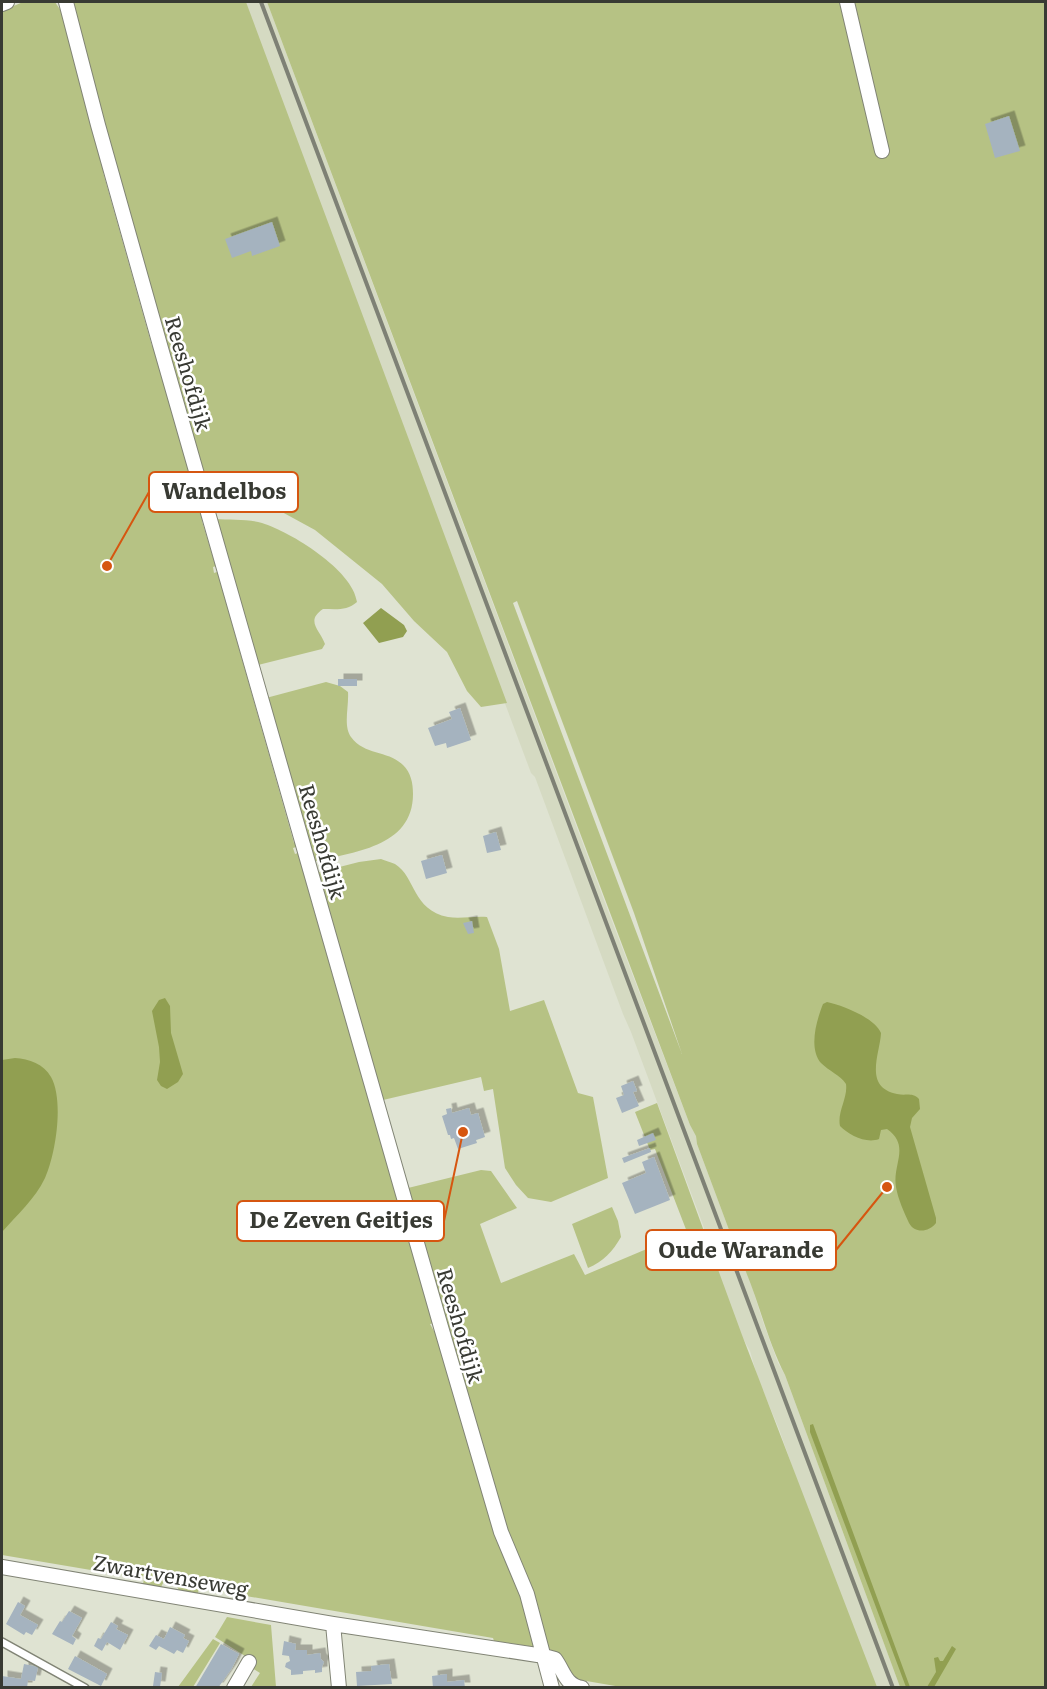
<svg xmlns="http://www.w3.org/2000/svg" width="1047" height="1689" font-family="Literata,serif">
  <defs>
    <filter id="shadow"><feDropShadow dx="5.5" dy="-5.5" stdDeviation="0" flood-color="#0004"/></filter>
  </defs>
  <rect width="100%" height="100%" fill="#dfe3d2"/>
  <!-- built -->
  <path fill="#d5dac2" d="M243 2H267L610 916 690 1125 696 1135 697 1144 738 1254 747 1271 763 1322 778 1363 785 1375 900 1687H870L779 1429 758 1379 750 1351 740 1333 719 1275 703 1225 631 1032 623 1014 535 777 531 773Z"/>
  <!-- green -->
  <path fill="#b6c284" fill-rule="evenodd" d="M23 2H55L61 11H63L106 170 103 172 152 346H156L206 519 202 521 214 561 217 560 219 565 213 567 214 573 220 571 222 577 219 578 294 843 298 842 299 846 293 848 295 854 301 852 302 855 299 857 309 893 431 1317 436 1323 430 1324 434 1331 438 1330 517 1579 535 1647 494 1641 493 1638 199 1588 198 1593 179 1590 171 1577 164 1576V1581L161 1587 143 1584 144 1579 2 1555V11Z
    M71 2H246L507 703 481 707 467 691 447 652 414 621 382 584 315 530 282 512 210 499 139 256Z
    M267 2H1045V1687H900L785 1375C765 1336 757 1292 738 1254L697 1144 696 1136 690 1125ZM517 601 634 913 682 1054 513 603Z
    M215 519C230 520 248 519 262 523 291 532 353 570 357 602 347 611 336 609 323 609 305 621 320 630 325 644L322 649 258 665Z
    M326 682 340 686 348 692C349 707 343 726 351 737 365 756 388 750 403 765 411 773 413 783 413 794 413 848 352 852 312 862L266 698Z
    M381 859C385 861 391 862 395 864 416 877 412 910 448 917 460 919 474 916 487 917L499 949 510 1011 544 1000 578 1093 593 1097 608 1178 551 1202 528 1198 516 1185 505 1168 493 1089 484 1091 481 1077 383 1100 316 873 359 862Z
    M657 1103 742 1335 877 1687 627 1688 569 1678 547 1652 509 1544 408 1188 481 1170 491 1171 517 1208 480 1224 501 1283 574 1254 585 1275 687 1232 655 1149 650 1150 635 1112Z
    M612 1207 618 1221 621 1237C613 1251 603 1262 588 1268L572 1224Z
    M227 1617 271 1625 276 1687H251L260 1673 252 1668 245 1656 215 1637Z
    M213 1639 220 1643 193 1687H178Z"/>
  <!-- water -->
  <path fill="#919f51" d="M381 608 404 625 407 631 403 637 379 643 363 623Z
    M165 998 170 1006 171 1033 183 1074 178 1082 167 1089 161 1086 157 1080 160 1062 159 1047 152 1011 159 1000Z
    M827 1002C842 1005 875 1018 881 1033 880 1054 863 1087 897 1094 906 1096 912 1092 919 1099L920 1109 912 1118 910 1127 936 1218V1223C929 1232 915 1234 909 1223 904 1212 898 1199 896 1187 892 1164 911 1146 887 1129L881 1130 879 1139C866 1144 849 1135 840 1126 837 1112 848 1098 846 1084 840 1075 829 1071 821 1063 808 1048 817 1019 823 1004Z
    M15 1058C29 1059 44 1064 51 1077 64 1100 56 1154 45 1178 35 1199 17 1215 2 1232V1060Z
    M813 1424 910 1687H906L810 1432V1425Z
    M952 1646 956 1649 934 1687H927L936 1672 934 1658 938 1657 940 1661H943Z"/>
  <!-- building -->
  <path fill="#a5b3bf" filter="url(#shadow)" d="M1009 116 1020 151 995 158 985 124Z
    M272 222 280 246 252 256 251 251 232 258 225 239Z
    M338 679H357V686H338Z
    M460 708 471 740 447 748 446 743 435 746 428 728 452 719 449 712Z
    M496 832 501 850 487 853 483 836Z
    M442 855 447 873 426 879 421 861Z
    M472 921 474 933 468 934 463 923Z
    M633 1081 637 1091 633 1092 639 1106 622 1113 616 1098 624 1095 621 1086Z
    M451 1108 452 1113 469 1108 471 1115 478 1113 485 1137 476 1140 477 1143 458 1149 454 1138 451 1139 450 1135H448L442 1116 447 1114 446 1109Z
    M653 1133 656 1140 639 1146 637 1140Z
    M650 1148 651 1152 624 1163 622 1158Z
    M654 1157 670 1200 635 1214 622 1183 646 1173 642 1162Z
    M18 1602 25 1606 20 1615 38 1625 32 1635 26 1632 24 1635 6 1624Z
    M69 1611 82 1618 72 1636 76 1639 73 1645 52 1634 60 1621 62 1622Z
    M111 1622 118 1626 116 1629 128 1635 120 1650 107 1642 102 1651 94 1646 98 1638 101 1639Z
    M170 1627 185 1635 183 1638 189 1641 183 1653 177 1650 174 1654 159 1646 156 1650 149 1646 156 1635 164 1639Z
    M284 1641 296 1644 295 1650H307V1655L320 1653 321 1659 324 1662 322 1667V1672L315 1673V1670L303 1671V1674L291 1675V1670L285 1667 286 1663 290 1661 289 1656 282 1655Z
    M221 1644 239 1654 232 1668 218 1688H195Z
    M75 1656 107 1674 101 1686 68 1669Z
    M24 1664 38 1667 35 1681 28 1680 27 1688H2V1676L21 1679Z
    M389 1664 392 1684 357 1686 356 1672 372 1671 371 1666Z
    M155 1672 162 1673 160 1687 153 1686Z
    M447 1674V1682L464 1680 465 1688H433L432 1676Z"/>
  <g fill="none" stroke-linecap="round" stroke-linejoin="round">
    <!-- lane casing -->
    <g stroke="#818475" stroke-width="10">
      <path id="lane" d="M2 1642 85 1688"/>
    </g>
    <!-- street casing -->
    <g stroke="#818475" stroke-width="16">
      <path id="street" d="M66 2 98 125 160 345 441 1327 501 1532 527 1594 552 1688
        M847 2 882 151
        M2 4 7 2
        M2 1567 333 1624 544 1656 555 1659C564 1671 565 1685 582 1688
        M333 1624 339 1688
        M234 1688 249 1662"/>
    </g>
    <!-- lane -->
    <use href="#lane" stroke="#fff" stroke-width="7"/>
    <!-- street -->
    <use href="#street" stroke="#fff" stroke-width="14"/>
    <!-- rail -->
    <path stroke="#7e8175" stroke-width="4" d="M261 2 893 1688"/>
  </g>
  <g text-anchor="middle" dominant-baseline="central" stroke-width="5" stroke-linejoin="round" paint-order="stroke">
    <!-- street labels -->
    <g font-size="21" fill="#383a33" stroke="#fff">
      <text transform="translate(190 373) rotate(74)">Reeshofdijk</text>
      <text transform="translate(324 841) rotate(74)">Reeshofdijk</text>
      <text transform="translate(462 1325) rotate(74)">Reeshofdijk</text>
      <text transform="translate(171 1574) rotate(10)">Zwartvenseweg</text>
    </g>
  </g>
  <!-- callouts -->
  <path fill="none" stroke="#d65610" stroke-width="2" d="M107 566L149 492M463 1132L444 1221M887 1187L836 1250"/>
  <g fill="#d65610" stroke="#fff" stroke-width="2">
    <circle cx="107" cy="566" r="6"/>
    <circle cx="463" cy="1132" r="6"/>
    <circle cx="887" cy="1187" r="6"/>
  </g>
  <g fill="#fff" stroke="#d65610" stroke-width="2">
    <rect x="149" y="472" width="149" height="40" rx="6"/>
    <rect x="237" y="1201" width="207" height="40" rx="6"/>
    <rect x="646" y="1230" width="190" height="40" rx="6"/>
  </g>
  <g font-size="22" text-anchor="middle" font-weight="bold" fill="#383a33">
    <text x="224" y="499">Wandelbos</text>
    <text x="341" y="1228">De Zeven Geitjes</text>
    <text x="741" y="1258">Oude Warande</text>
  </g>
  <!-- border -->
  <rect width="1047" height="1689" fill="none" stroke="#383a33" stroke-width="6"/>
</svg>
